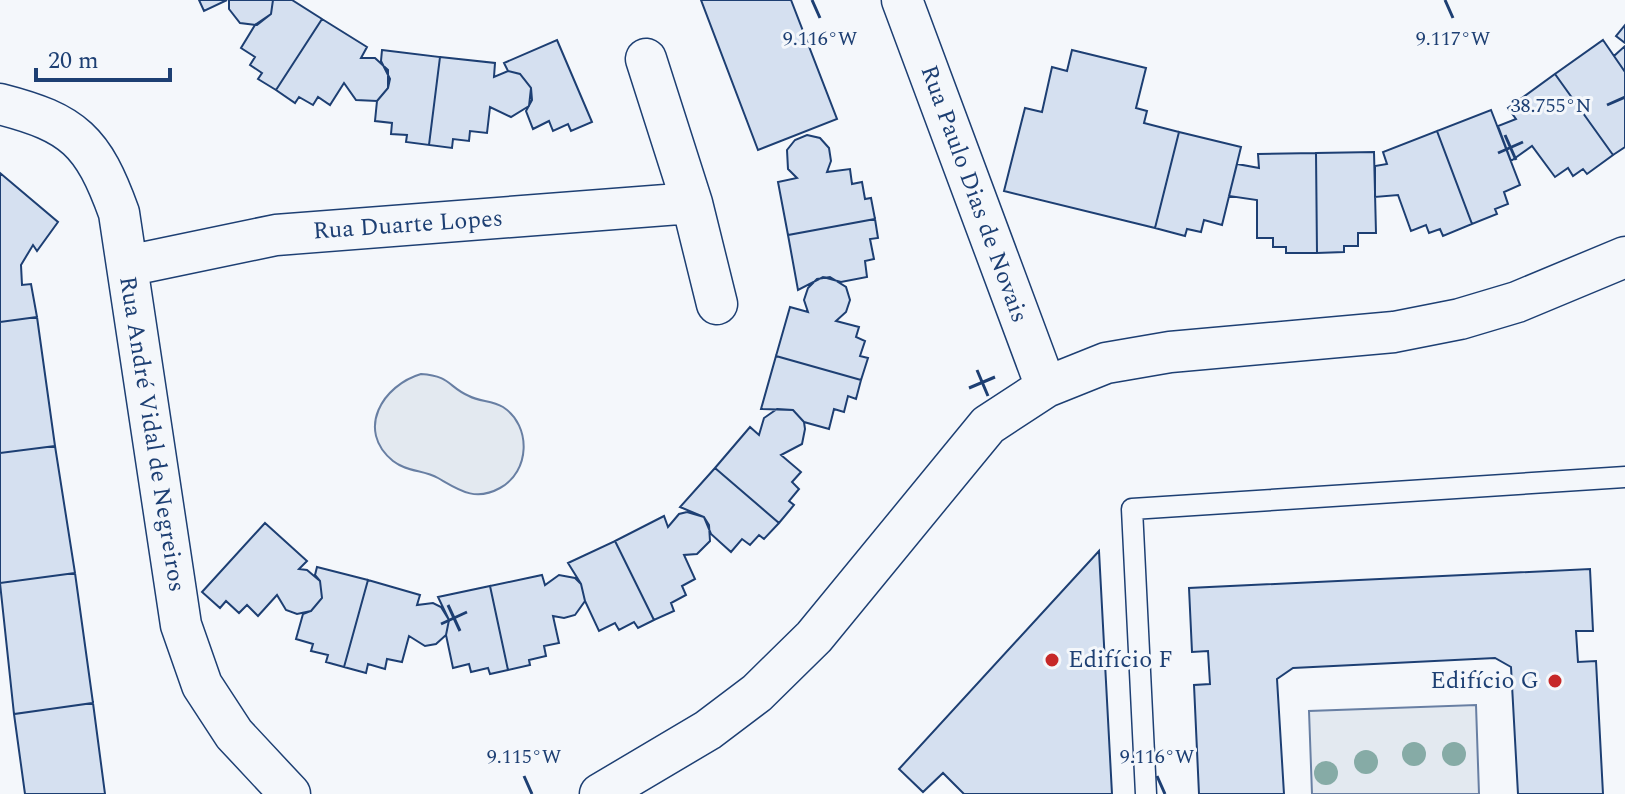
<svg xmlns="http://www.w3.org/2000/svg" width="1625" height="794" font-family="Spectral,serif">
  <rect width="100%" height="100%" fill="#f4f7fb"/>
  <!-- green -->
  <path fill="#e3e9f0" stroke="#687fa3" stroke-width="2" d="M421 374C451 376 448 387 469 396 480 402 492 400 503 407 532 426 530 472 500 488 475 502 459 490 438 478 424 470 407 472 393 461 355 430 383 385 421 374Z
    M1476 705 1479 794H1312L1309 711Z"/>
  <!-- building -->
  <path fill="#d5e0f0" stroke="#1d3f73" stroke-width="2" d="M199 0H227L204 11Z
    M273 0H292L322 19 276 90 258 79 262 73 250 65 255 57 241 48 255 25 271 14Z
    M273 0 271 14 257 25 240 23 229 9V0Z
    M701 0H791L837 119 758 150Z
    M322 19 367 47 361 58H375L388 70V88L377 101 356 100 344 83 330 105 318 97 313 105 299 97 295 103 276 90Z
    M1625 25V43L1616 36Z
    M557 40 592 122 571 131 568 124 553 131 549 121 533 129 526 111 532 100 531 88 520 74 508 71 504 63Z
    M1603 40 1625 72V147L1613 155 1555 74Z
    M1625 46V72L1614 56Z
    M382 50 440 57 429 145 406 142 407 135 391 134 392 123 375 121 377 101 388 88 390 79 381 61Z
    M1072 50 1146 68 1136 108 1147 111 1144 123 1179 132 1155 228 1004 191 1025 108 1042 112 1052 67 1067 71Z
    M440 57 495 63 494 77 508 71 520 74 531 88 529 106 511 117 490 107 487 133 470 131 469 141 453 139 452 148 429 145Z
    M1555 74 1613 155 1587 174 1583 169 1573 176 1568 168 1555 177 1532 146 1511 161 1498 126 1516 119 1508 108Z
    M1491 110 1520 185 1504 192 1508 204 1495 209 1497 214 1472 224 1437 131Z
    M1437 131 1472 224 1443 236 1440 229 1429 233 1426 225 1411 231 1398 195 1375 197V166L1387 164 1383 152Z
    M1179 132 1241 147 1222 225 1204 220 1201 232 1187 229 1185 236 1155 228Z
    M807 135 820 138 829 148 831 161 827 172 850 169 852 184 862 182 865 199 871 198 875 219 788 235 778 182 797 178 788 169 787 150 795 140Z
    M1374 152 1376 233H1358V246H1344V252L1317 253 1316 153Z
    M1316 153 1317 253H1286V247H1273V238H1257V200L1229 196 1237 164 1259 168 1258 154Z
    M0 173 58 222 37 251 33 245 21 265 22 285 31 284 37 317 0 322Z
    M875 219 878 238 870 239 874 259 865 261 867 277 841 282 823 277 798 290 788 235Z
    M830 277 846 287 850 300 846 312 836 321 859 327 856 337 865 341 860 356 868 358 861 380 776 356 790 307 808 312 804 300 808 288 817 279Z
    M37 317 55 446 0 453V322Z
    M776 356 861 380 856 399 848 396 844 412 834 409 829 429 804 422 793 410 761 409Z
    M777 409 793 410 804 422 805 429 802 444 781 455 801 472 792 482 799 489 789 501 794 505 779 523 715 468 750 427 759 435 764 418Z
    M55 446 75 573 0 583V453Z
    M715 468 779 523 764 539 759 535 750 545 742 539 731 552 711 534 704 517 680 507Z
    M687 512 704 517 709 525 710 541 697 554 684 555 695 579 682 586 686 595 671 603 674 611 654 620 615 541 664 516 668 527 679 514Z
    M265 523 307 561 299 569 307 570 320 581 322 598 311 611 297 614 286 610 277 595 258 616 247 605 239 613 226 601 220 608 202 592Z
    M615 541 654 620 638 628 634 622 619 630 615 623 599 631 585 601 581 584 568 563Z
    M1099 551 1112 794H964L943 773 923 792 899 769Z
    M317 567 368 580 344 667 326 662 328 655 311 651 313 644 296 639 303 614 311 611 322 598 320 581 315 575Z
    M1590 569 1593 631H1576L1578 662 1596 661 1603 794H1518L1511 667 1495 658 1293 668 1277 679 1284 794H1199L1194 685 1210 684 1208 651 1192 652 1189 588Z
    M75 573 93 703 14 714 0 583Z
    M542 575 545 585 559 575 575 578 581 584 585 601 575 615 564 618 553 616 559 643 544 646 546 656 529 660 530 665 508 670 490 586Z
    M368 580 420 595 417 605 433 603 441 607 449 620 446 635 436 644 425 646 409 636 402 662 387 659 385 669 368 664 366 673 344 667Z
    M490 586 508 670 490 674 488 668 471 672 469 664 453 668 446 635 449 620 438 597Z
    M93 703 105 794H25L14 714Z"/>
  <g fill="none" stroke-linecap="round" stroke-linejoin="round">
    <!-- service casing -->
    <g stroke="#1d3f73" stroke-width="23">
      <path id="service" d="M1146 794 1132 509 1625 477"/>
    </g>
    <!-- minor casing -->
    <g stroke="#1d3f73" stroke-width="43">
      <path id="minor" d="M902 0 1046 387
        M646 59 692 203 717 304
        M0 104C74 123 93 141 119 213L181 625 202 685 234 734 290 794
        M127 266 276 235 692 203
        M600 794 708 730 757 693 814 637 988 425 1046 387 1106 363 1170 352 1394 332 1460 319 1517 302 1625 257"/>
    </g>
    <!-- service -->
    <use href="#service" stroke="#f4f7fb" stroke-width="20"/>
    <!-- minor -->
    <use href="#minor" stroke="#f4f7fb" stroke-width="40"/>
  </g>
  <!-- trees -->
  <g fill="#86aba6">
    <circle cx="1414" cy="754" r="12"/>
    <circle cx="1454" cy="754" r="12"/>
    <circle cx="1366" cy="762" r="12"/>
    <circle cx="1326" cy="773" r="12"/>
  </g>
  <!-- ticks -->
  <path fill="none" stroke="#1d3f73" stroke-width="3" d="M812 0 820 18M1445 0 1453 18M1607 105 1625 97M1505 135 1516 160M1498 153 1523 142M977 370 988 396M969 388 995 377M448 605 460 631M441 624 467 612M524 776 532 794M1157 776 1165 794"/>
  <!-- markers -->
  <g fill="#c62828" stroke="#f4f7fb" stroke-width="3">
    <circle cx="1052" cy="660" r="8"/>
    <circle cx="1555" cy="681" r="8"/>
  </g>
  <g text-anchor="middle" dominant-baseline="central" stroke-width="6" stroke-linejoin="round" paint-order="stroke">
    <!-- street labels -->
    <g font-size="24" fill="#1d3f73" stroke="#f4f7fb">
      <text transform="translate(974 194) rotate(70)">Rua Paulo Dias de Novais</text>
      <text transform="translate(408 225) rotate(-4)">Rua Duarte Lopes</text>
      <text transform="translate(152 434) rotate(81)">Rua André Vidal de Negreiros</text>
    </g>
    <!-- poi labels -->
    <g font-size="24" fill="#1d3f73" stroke="#f4f7fb" text-anchor="start">
      <text x="1068" y="660">Edifício F</text>
      <text x="1539" y="681" text-anchor="end">Edifício G</text>
    </g>
  </g>
  <g font-size="20" text-anchor="middle" fill="#1d3f73" stroke="#f4f7fb" stroke-width="6" stroke-linejoin="round" paint-order="stroke">
    <text x="820" y="45">9.116°W</text>
    <text x="1453" y="45">9.117°W</text>
    <text x="1551" y="112">38.755°N</text>
    <text x="524" y="763">9.115°W</text>
    <text x="1157" y="763">9.116°W</text>
  </g>
  <!-- scale -->
  <path d="M36 68v12h134v-12" fill="none" stroke="#1d3f73" stroke-width="4"/>
  <text x="48" y="68" font-size="24" fill="#1d3f73" stroke="#f4f7fb" stroke-width="6" paint-order="stroke">20 m</text>
</svg>
